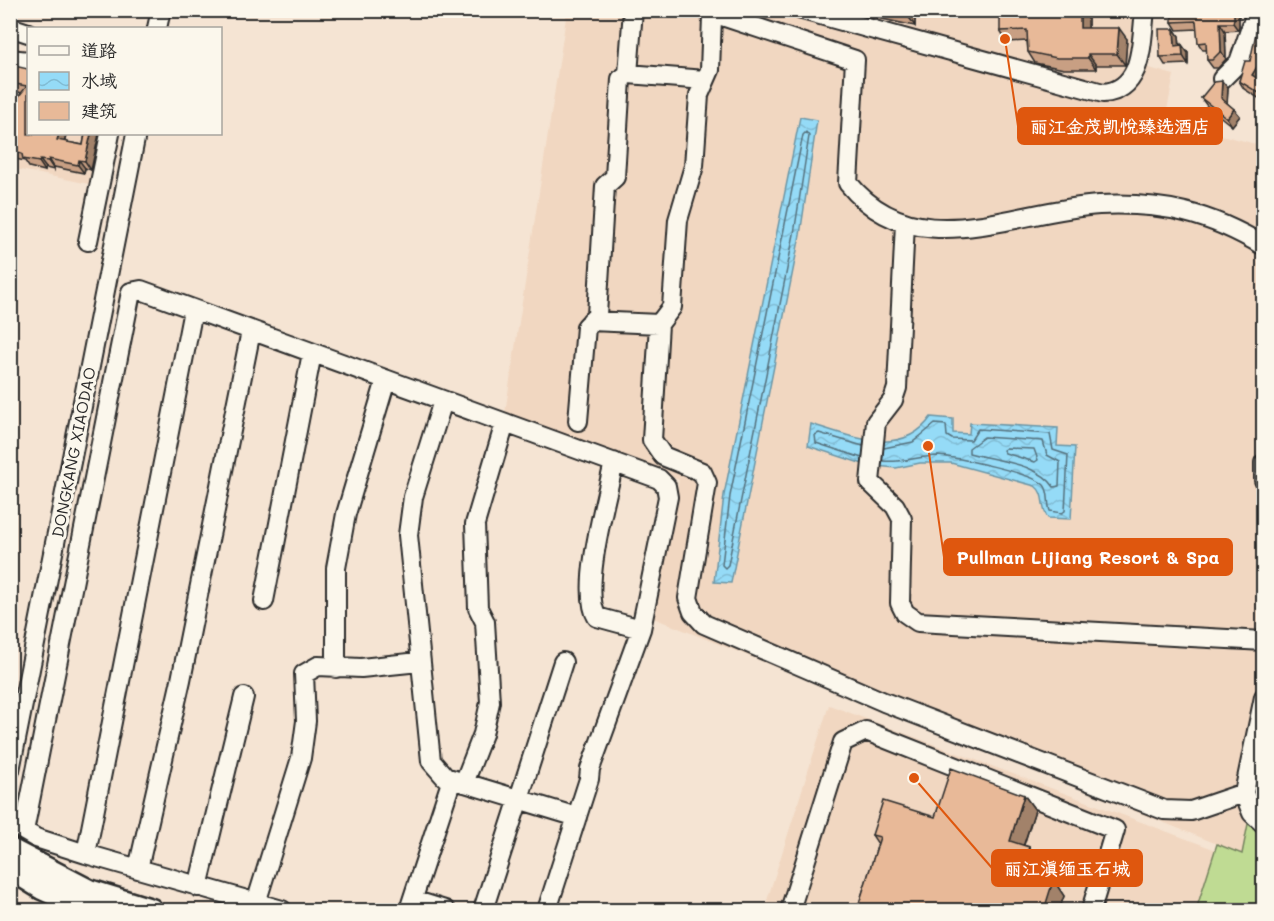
<svg xmlns="http://www.w3.org/2000/svg" width="1274" height="921" font-family="Mali,'LXGW WenKai TC',sans-serif">
  <defs>
    <pattern id="water-waves" width="16" height="10" patternUnits="userSpaceOnUse" patternTransform="scale(1.5)"><rect width="16" height="10" fill="#95dbf7"/><path d="M0 5q4-4 8 0t8 0" fill="none" stroke="#81bcd4"/></pattern>
  </defs>
  <rect width="100%" height="100%" fill="#f5e4d3"/>
  <filter id="ink" filterUnits="userSpaceOnUse"><feTurbulence type="fractalNoise" baseFrequency=".0167" numOctaves="2"/><feDisplacementMap in="SourceGraphic" scale="12" xChannelSelector="R" yChannelSelector="G"/><feConvolveMatrix kernelMatrix="1 2 1 2 8 2 1 2 1" color-interpolation-filters="sRGB"/></filter>
  <g filter="url(#ink)">
    <!-- built -->
    <path fill="#f1d7c1" d="M567 11H1154L1142 66 1174 75 1165 120 1263 146 1264 749 1242 854 651 617 679 480 505 413Z
      M10 47 28 49V134H115L104 187 11 168Z
      M829 705 1216 850 1196 910H764Z"/>
    <!-- grass -->
    <path fill="#bfdb93" stroke="#75835f" stroke-width="1.5" d="M1263 749V910H1196L1217 844 1242 854Z"/>
    <!-- water -->
    <path fill="url(#water-waves)" stroke="#6b95a5" stroke-width="1.5" d="M800 117 817 120 800 235 731 583 714 582 724 495Z
      M931 417 953 419V433L969 434 970 423 1058 428 1057 446 1075 447 1071 519 1048 518C1040 508 1046 494 1035 486L951 463H920L896 468 866 465 808 446 811 424C850 436 902 459 931 417Z"/>
    <g fill="none" stroke-linecap="round" stroke-linejoin="round">
      <!-- shore -->
      <path stroke="#55717d" stroke-width="1.5" d="M806 132 809 136 794 234 728 565 725 568 722 565 730 496 803 135Z
        M984 437 1043 441 1047 455 1060 462 1059 486 1054 487C1038 463 996 461 969 453V448Z
        M1006 448 1034 449 1038 460 1035 462 1005 453 1003 450Z
        M862 458 816 443 815 435 819 433 863 446
        M883 461C902 463 919 456 938 456 955 457 1033 473 1044 485 1050 492 1047 503 1050 511L1062 513 1065 511 1068 455 1053 450 1050 434 978 429 971 440 952 439 947 436 946 425 935 424 913 442 884 448"/>
      <!-- minor casing -->
      <g stroke="#2b2b2b" stroke-width="22">
        <path id="minor" d="M802 10 1103 93C1144 90 1141 42 1145 10
          M10 27 28 33
          M157 28 161 10
          M10 59 28 61
          M628 74 705 80
          M1222 79 1239 62 1257 10
          M905 223 897 388 893 400 876 422 870 482 895 506 902 519 900 603 905 613 918 622 1264 641
          M88 241 110 134
          M591 321 659 324
          M443 401 413 497 408 535 431 761 445 777 577 817
          M578 421 586 327 597 315 605 186 615 177 621 79 628 74 633 10
          M614 462C607 496 580 590 597 617L641 629
          M1264 463V480
          M264 601 312 353
          M336 668V568L346 514 386 380
          M1264 697 1244 793 1252 813 1264 824
          M10 770 136 134
          M464 783 483 734 490 702 485 622 478 608 475 524 505 423
          M1244 793 1191 811 1164 810 884 702 704 624 693 612 688 598 707 483 702 472 663 456 652 440 659 324 672 307 678 220 694 166 699 95 710 70 712 17 719 15 855 60 848 183C915 266 1013 210 1099 205 1163 202 1209 213 1264 246
          M86 854 193 310
          M138 869 181 680 251 331
          M198 887 244 697
          M413 900 445 910
          M256 903 301 758 306 721 304 674 318 666 361 668 419 662
          M282 910 86 854 36 838 24 831 131 292 141 290 659 479 666 486 668 497 641 629 590 769 589 779 547 910
          M409 910 452 779
          M483 910 563 662
          M790 910 843 742 866 731 1115 830 1091 910"/>
      </g>
      <!-- major casing -->
      <g stroke="#2b2b2b" stroke-width="27">
        <path id="major" d="M10 850 89 891 151 910
          M10 868 42 888 90 910"/>
      </g>
      <!-- minor -->
      <use href="#minor" stroke="#fbf7ec" stroke-width="18"/>
      <!-- major -->
      <use href="#major" stroke="#fbf7ec" stroke-width="22"/>
    </g>
    <!-- wall -->
    <path fill="#c89f83" stroke="#2b2b2b" stroke-width="1.5" d="M857 10H937V16H915V26L859 14Z
      M1095 10H1122V11L1096 12Z
      M1239 10V26L1238 30 1225 31 1226 59 1218 68H1213L1207 60V50H1203L1198 43 1197 29 1177 30 1172 22Z
      M1088 14V28L1127 39 1125 65H1096V69H1064L1035 63 1028 52 1027 41 1007 42 1000 31Z
      M1174 29 1179 36 1180 45H1182L1188 53V64L1165 65 1160 57Z
      M1250 61 1263 73 1260 80 1263 82V101L1244 89 1239 81Z
      M10 65 66 134 65 142 83 145 85 134H99L91 170 85 168 84 173 54 167V170L46 168 45 171 29 167 25 161 10 158V107L22 93 10 90Z
      M1228 88 1227 103 1234 109 1240 116 1232 126 1207 106 1201 98Z
      M1024 795 1035 810 1024 845 1029 847 1039 862V864L1049 867 1059 882 1058 887 1064 896 1059 910H857L878 844 872 835 935 817Z"/>
    <!-- shaded-wall -->
    <path fill="#a2826a" stroke="#2b2b2b" stroke-width="1.5" d="M908 10H911L915 16V26L908 16Z
      M1080 10H1085L1088 14V39L1080 28Z
      M1234 10H1239V26L1238 30 1233 23Z
      M1220 23 1225 31 1226 59 1221 51Z
      M1119 28 1127 39 1125 65 1117 54Z
      M1174 29 1179 36 1180 53 1175 46Z
      M1182 45 1188 53V64L1183 56Z
      M1088 54 1096 65V69L1088 58Z
      M1263 57V73L1258 83 1252 75Z
      M1222 81 1228 88 1227 106 1221 98Z
      M1263 85V101L1259 93Z
      M1234 109 1240 116 1232 126 1227 118Z
      M59 134H66L63 148 57 140Z
      M91 134H99L91 170 85 161Z
      M49 159 54 167V170L48 161Z
      M40 160 46 168 45 171 39 162Z
      M79 160 85 168 84 173 78 165Z
      M1024 795 1035 810 1020 856 1010 841Z
      M1029 847 1039 862 1036 874 1025 859Z
      M1049 867 1059 882 1058 887 1064 896 1059 910H1044L1045 878Z"/>
    <!-- building -->
    <path fill="#e8b998" stroke="#2b2b2b" stroke-width="1.5" d="M885 10H908V16Z
      M1000 10H1080V28H1119L1117 54H1088V58H1057L1028 52 1027 30 1000 31Z
      M1172 10H1234V19L1233 23H1220L1221 51 1212 60H1207L1206 42 1198 43 1196 21 1172 22Z
      M1261 10H1263V57L1252 75 1263 82V85L1259 93 1239 81 1245 61H1250Z
      M1159 29H1174L1175 46 1182 45 1183 56 1160 57Z
      M10 65 28 69V134H59L57 140 83 145 85 134H91L85 161 79 160 78 165 49 159 48 161 40 160 39 162 23 159 22 154 10 151V107L27 86 10 83Z
      M1222 81 1221 98 1234 109 1227 118 1201 98 1214 82Z
      M951 768 1024 795 1010 841 1029 847 1025 859 1049 867 1045 878 1053 881 1044 910H857L880 837 872 835 883 801 935 817Z"/>
  </g>
  <g text-anchor="middle" dominant-baseline="central" stroke-width="6" stroke-linejoin="round" paint-order="stroke">
    <!-- street labels -->
    <g font-size="16" fill="#2b2b2b" stroke="#fbf7ec">
      <text transform="translate(73 452) rotate(-79)">DONGKANG XIAODAO</text>
    </g>
  </g>
  <!-- callouts -->
  <path fill="none" stroke="#df570e" stroke-width="2" d="M1005 39L1018 126M928 446L944 557M914 778L992 868"/>
  <g fill="#df570e" stroke="#fbf7ec" stroke-width="2">
    <circle cx="1005" cy="39" r="6"/>
    <circle cx="928" cy="446" r="6"/>
    <circle cx="914" cy="778" r="6"/>
  </g>
  <g fill="#df570e" stroke="#df570e" stroke-width="2">
    <rect x="1018" y="108" width="204" height="36" rx="6"/>
    <rect x="944" y="539" width="288" height="36" rx="6"/>
    <rect x="992" y="850" width="150" height="36" rx="6"/>
  </g>
  <g font-size="18" text-anchor="middle" font-weight="bold" fill="#fff">
    <text x="1120" y="133">丽江金茂凯悦臻选酒店</text>
    <text x="1088" y="564">Pullman Lijiang Resort &amp; Spa</text>
    <text x="1067" y="875">丽江滇缅玉石城</text>
  </g>
  <!-- margin -->
  <rect width="1274" height="921" fill="none" stroke="#fbf7ec" stroke-width="36"/>
  <rect x="18" y="18" width="1238" height="885" fill="none" stroke="#2b2b2b" stroke-width="2" filter="url(#ink)"/>
  <!-- legend -->
  <rect x="27" y="27" width="195" height="108" fill="#fbf7ec" stroke="#a8a59f" stroke-width="1.5"/>
  <rect x="39" y="46" width="30" height="9" fill="#fbf7ec" stroke="#a8a59f" stroke-width="1.5"/>
  <text x="81" y="57" font-size="18" fill="#2b2b2b">道路</text>
  <rect x="39" y="72" width="30" height="18" fill="url(#water-waves)" stroke="#a8a59f" stroke-width="1.5"/>
  <text x="81" y="87" font-size="18" fill="#2b2b2b">水域</text>
  <rect x="39" y="102" width="30" height="18" fill="#e8b998" stroke="#a8a59f" stroke-width="1.5"/>
  <text x="81" y="117" font-size="18" fill="#2b2b2b">建筑</text>
</svg>
